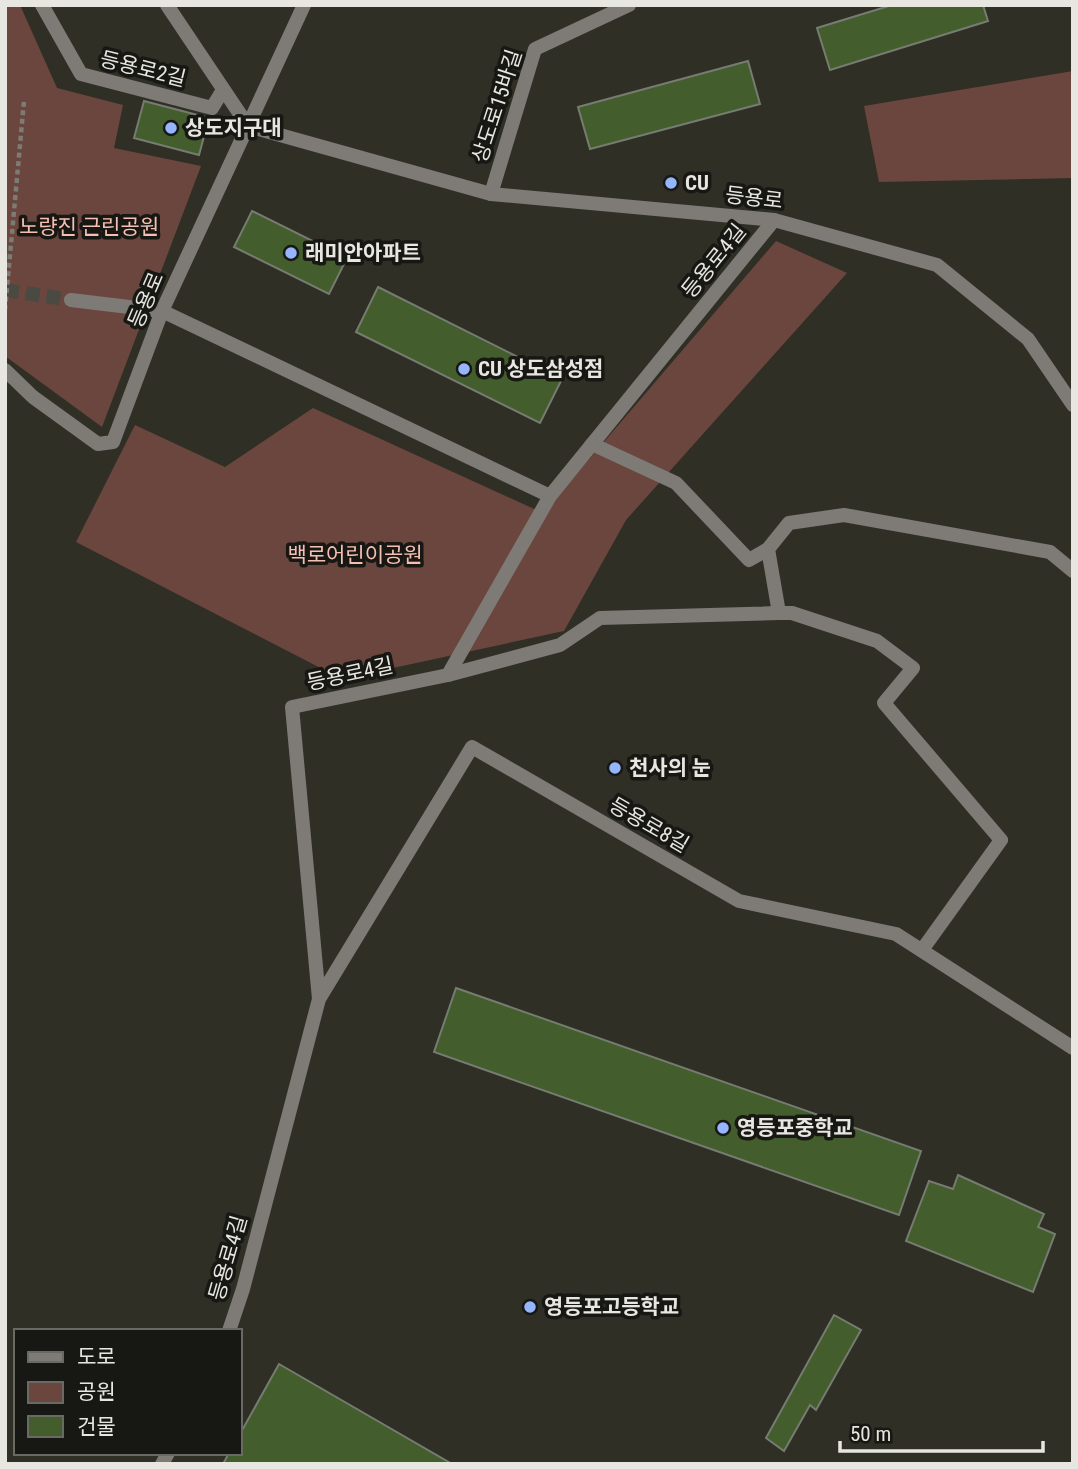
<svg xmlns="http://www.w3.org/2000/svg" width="1078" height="1469" font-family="'Roboto Condensed','Noto Sans KR',sans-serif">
  <rect width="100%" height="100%" fill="#302f26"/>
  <!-- green -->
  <path fill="#6b463e" d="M5 5H20L57 88 123 105 114 148 201 166 102 427 5 356Z
    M1073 71V178L879 182 864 106Z
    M776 241 847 273 626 520 564 631 342 679 76 542 135 425 225 467 313 408 543 513Z"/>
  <!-- building -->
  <path fill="#435d2c" stroke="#767c72" stroke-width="2" d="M892 5H983L988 21 830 70 817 28Z
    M748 61 760 104 590 149 578 107Z
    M144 101 209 118 199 155 134 138Z
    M252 211 347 258 329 294 234 247Z
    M378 287 562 379 540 423 356 332Z
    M456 988 921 1151 899 1215 434 1052Z
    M958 1175 1044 1214 1038 1227 1055 1234 1033 1292 906 1241 929 1181 953 1189Z
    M834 1315 861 1330 816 1410 810 1405 784 1451 766 1438Z
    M279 1364 452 1464H223L229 1453H240V1434Z"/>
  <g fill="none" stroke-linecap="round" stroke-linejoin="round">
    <!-- minor-tunnel -->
    <path stroke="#4b4a42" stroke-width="14" stroke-dasharray="14 7" stroke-linecap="butt" d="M5 290 71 300"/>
    <!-- path -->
    <path stroke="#7c7b74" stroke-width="4.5" stroke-dasharray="5 3.5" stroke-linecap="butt" d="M5 310 24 101"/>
    <!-- service -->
    <path stroke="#7e7b77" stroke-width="14" d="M42 5 81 74 212 108 223 90
      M5 370 33 397 98 444 113 442 162 311 304 5
      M592 444 676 483 749 560 768 549
      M779 613 768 549 789 523 844 515 1050 552 1073 571
      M448 675 560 645 600 618 779 613H792L877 641 913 668 884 703 1001 840 922 950"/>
    <!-- minor -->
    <path stroke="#7e7b77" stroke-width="14" d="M491 194 535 49 629 5
      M71 300 162 311 550 496
      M319 999 472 747 739 901 896 934 1073 1048
      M229 1331 243 1289 319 999 292 707 448 675 550 496 774 220
      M162 1464 168 1453"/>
    <!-- tertiary -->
    <path stroke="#7e7b77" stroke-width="14" d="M167 5 248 126 491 194 774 220 937 265 1028 339 1073 405"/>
  </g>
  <!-- markers -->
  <g fill="#95b6fd" stroke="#171713" stroke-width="2.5">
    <circle cx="171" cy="128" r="7"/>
    <circle cx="671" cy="183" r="7"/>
    <circle cx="291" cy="253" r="7"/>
    <circle cx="464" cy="369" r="7"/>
    <circle cx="615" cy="768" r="7"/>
    <circle cx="723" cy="1128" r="7"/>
    <circle cx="530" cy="1307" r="7"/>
  </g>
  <g text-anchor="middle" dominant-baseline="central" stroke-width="7" stroke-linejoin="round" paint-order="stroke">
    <!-- street labels -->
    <g font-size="21" fill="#e7e6e0" stroke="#171713">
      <text transform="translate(143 69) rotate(14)">등용로2길</text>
      <text transform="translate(497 106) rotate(-72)">상도로15바길</text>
      <text transform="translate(754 198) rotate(7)">등용로</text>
      <text transform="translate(714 261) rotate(-51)">등용로4길</text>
      <text transform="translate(146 300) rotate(-67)">등용로</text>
      <text transform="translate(350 674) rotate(-12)">등용로4길</text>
      <text transform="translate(649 825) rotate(30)">등용로8길</text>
      <text transform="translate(228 1258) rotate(-74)">등용로4길</text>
    </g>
    <!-- poi labels -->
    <g font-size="21" font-weight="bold" fill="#e7e6e0" stroke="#171713" text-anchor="start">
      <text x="185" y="128">상도지구대</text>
      <text x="685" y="183">CU</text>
      <text x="305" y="253">래미안아파트</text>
      <text x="478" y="369">CU 상도삼성점</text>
      <text x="629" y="768">천사의 눈</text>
      <text x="737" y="1128">영등포중학교</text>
      <text x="544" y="1307">영등포고등학교</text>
    </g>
    <!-- park labels -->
    <g font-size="21" fill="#f6bfb2" stroke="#171713">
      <text x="89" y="227">노량진 근린공원</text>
      <text x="355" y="555">백로어린이공원</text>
    </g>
  </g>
  <!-- border -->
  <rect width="1078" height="1469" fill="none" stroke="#e7e6e0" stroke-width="14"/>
  <!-- legend -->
  <rect x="14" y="1329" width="228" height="126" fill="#171713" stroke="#6a6a65" stroke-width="2"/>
  <rect x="28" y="1352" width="35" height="10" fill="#7e7b77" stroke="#6a6a65" stroke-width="2"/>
  <text x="77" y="1364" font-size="21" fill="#e7e6e0">도로</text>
  <rect x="28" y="1382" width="35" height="21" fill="#6b463e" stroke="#6a6a65" stroke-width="2"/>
  <text x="77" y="1399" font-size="21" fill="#e7e6e0">공원</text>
  <rect x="28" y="1416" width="35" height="21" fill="#435d2c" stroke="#6a6a65" stroke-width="2"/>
  <text x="77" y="1434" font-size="21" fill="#e7e6e0">건물</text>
  <!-- scale -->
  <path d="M840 1441v10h203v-10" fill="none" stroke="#e7e6e0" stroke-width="3.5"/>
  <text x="850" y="1441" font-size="21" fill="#e7e6e0" stroke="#171713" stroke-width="5" paint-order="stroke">50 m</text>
</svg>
